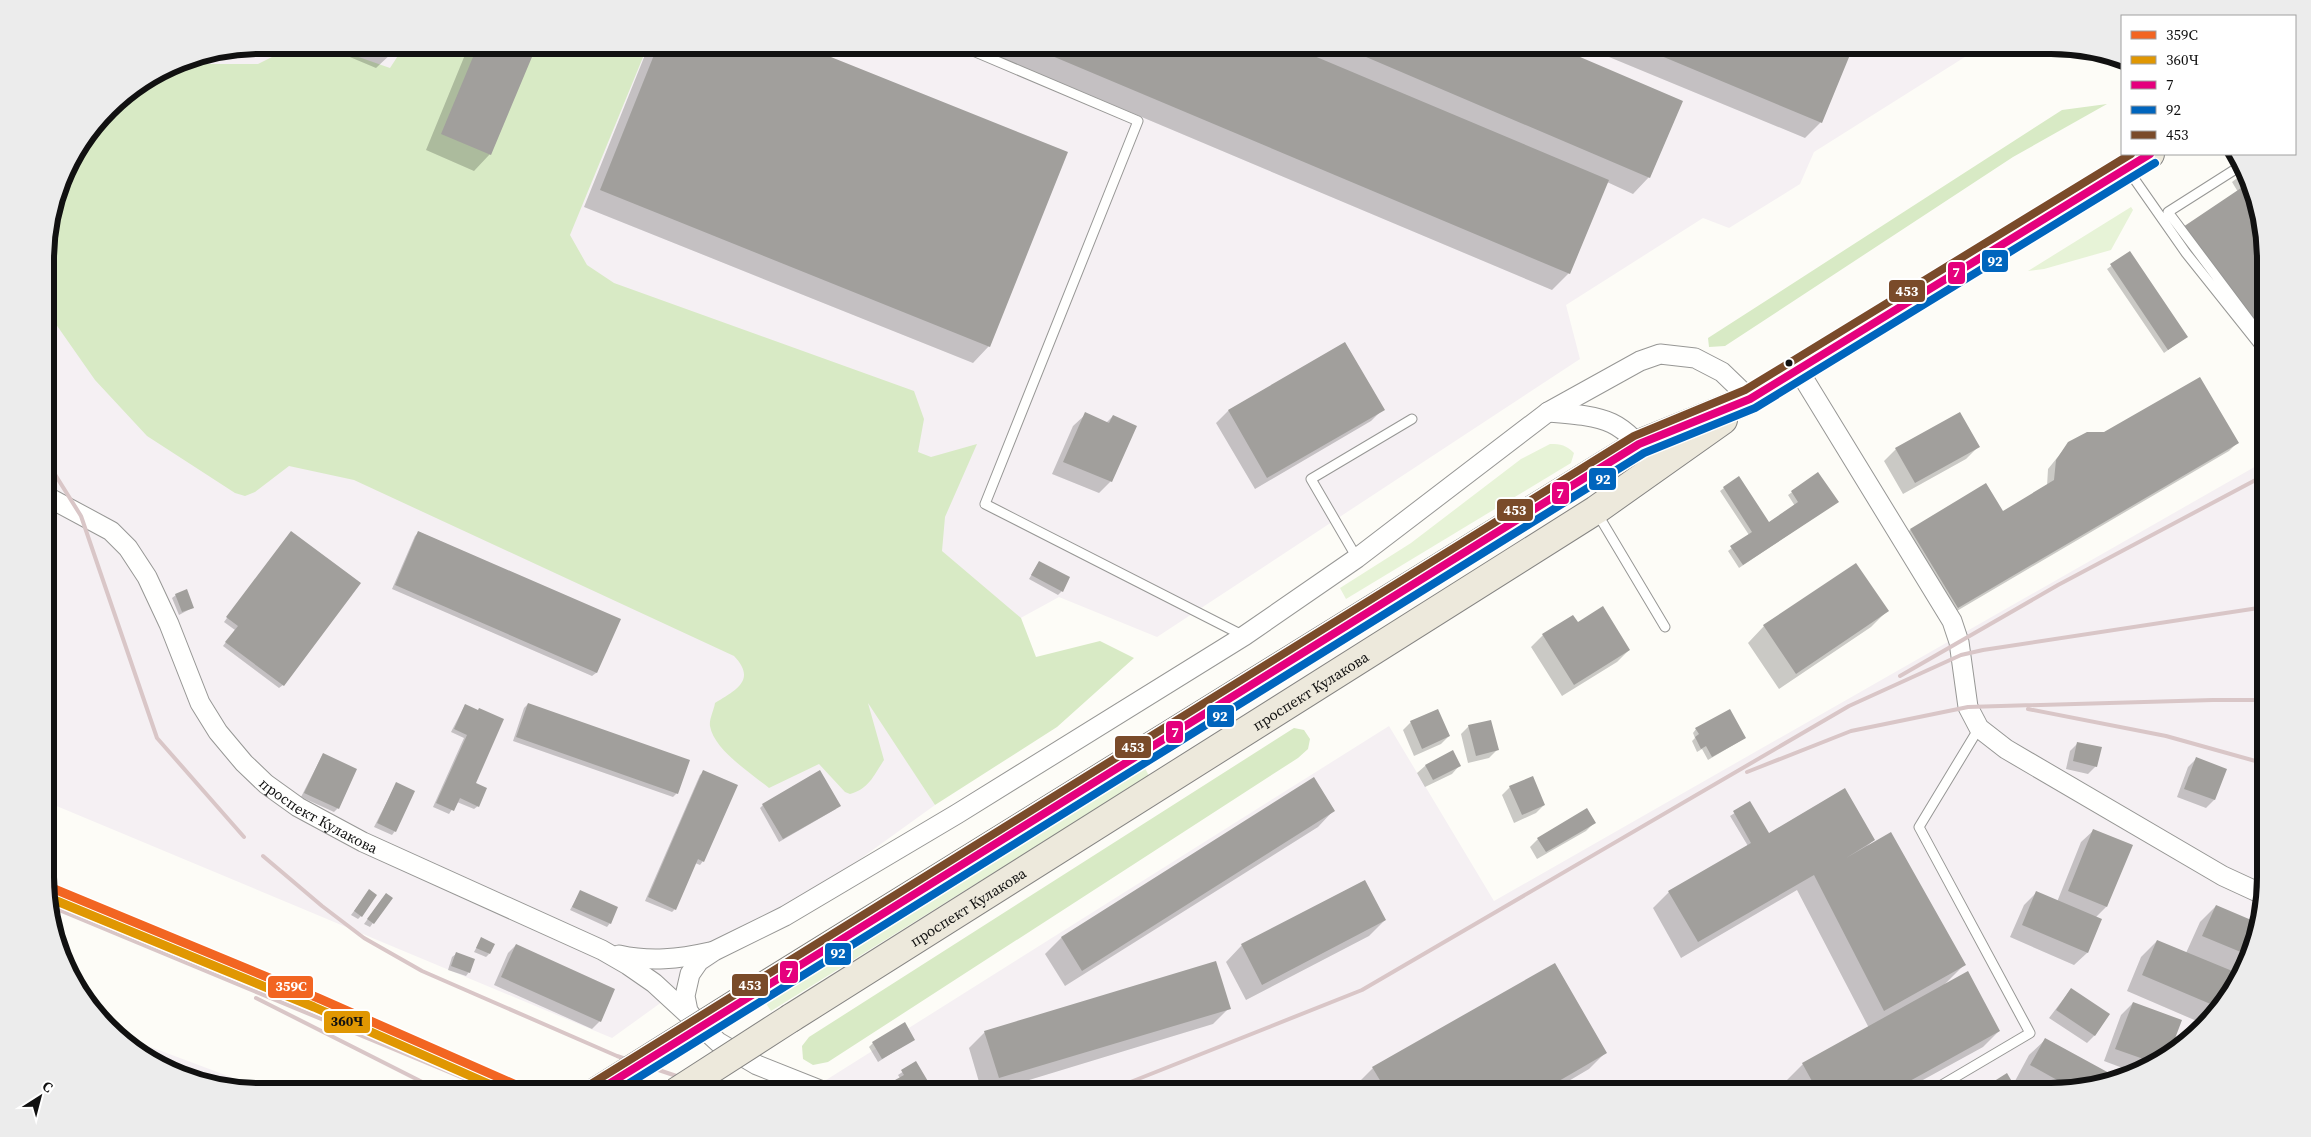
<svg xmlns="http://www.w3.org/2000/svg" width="2311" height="1137" font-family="'Source Serif 4',serif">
  <rect width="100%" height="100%" fill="#fdfcf7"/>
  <!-- industrial -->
  <path fill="#f5f0f3" d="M260 45H1984L1814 152 1800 184 1729 228 1703 218 1566 305 1580 359 1157 637 1059 597 868 701 935 805 612 1038 47 802 45 245 67 164 118 98 178 61Z
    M2265 461 2266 878 2244 972 2213 1019 2170 1056 2120 1081 2065 1092H807L1389 726 1494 901Z
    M124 1037 265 1090 267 1092 165 1070Z"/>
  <!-- green -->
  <path fill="#e7f3d7" d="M2131 207 2133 210 2111 250 2044 269 2028 271Z
    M1550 444C1561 444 1566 445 1574 453L1571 463 1346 599 1340 588 1411 543 1521 459Z
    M1144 766 1149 776 771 1011 765 1002Z"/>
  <!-- forest -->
  <path fill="#d8eac5" d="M285 45H345L350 54 390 68 405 45H648L570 235 587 265 614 283 914 391 924 419 918 452 931 457 977 444 945 517 942 551 1021 618 1036 657 1100 641 1134 658 1057 727 935 805 868 703 884 760C874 775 869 789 850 794L845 792 819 764 769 788C752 774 714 750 710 726 709 719 714 710 715 703 736 690 757 680 734 656L354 480 289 466 255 492 245 496 235 493 147 436 95 380 46 310 45 245 67 164 118 98 173 64H258L278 54Z
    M2107 104 2013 157 1725 346 1709 347 1708 338 2062 110Z
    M1294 728 1304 730 1310 739 1308 749 1298 758 828 1062 813 1065 803 1059 802 1046 809 1037Z"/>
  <!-- shadow -->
  <path fill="#0003" d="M350 45H396L393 52 376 68 345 55Z
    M469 45H534L490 154 474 171 426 150Z
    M649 45H798L989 346 973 363 584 207Z
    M987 45H1549L1649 177 1633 194 1607 182 1569 273 1552 290 985 51Z
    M1580 45H1853L1821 122 1805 138Z
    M2055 46 2077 51 2072 54 2060 53Z
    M2246 171 2250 178 2264 232V324L2251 333 2176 236 2184 228 2238 192 2232 182Z
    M2129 253 2186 337 2164 353 2107 269Z
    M1345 343 1383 409 1371 421 1255 489 1216 423 1228 411Z
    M1086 414 1106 423 1113 416 1111 481 1099 493 1052 474 1073 426Z
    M2069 443H2237L2229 451 1950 615 1903 537 1910 530 2003 513 2047 486 2048 469Z
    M1979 446 1966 459 1903 494 1884 461 1896 449Z
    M1818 474 1837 502 1739 568 1728 551 1749 535 1720 491 1724 488 1768 523 1795 506 1788 495Z
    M419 532 619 620 596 673 592 676 392 589 415 536Z
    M288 536 283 685 279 688 223 646 235 630 224 622Z
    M1039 562 1062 591 1058 595 1029 579Z
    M176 595 192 608 179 615 172 598Z
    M1887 611 1871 627 1779 689 1748 643 1764 626Z
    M1578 624 1629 650 1617 662 1562 696 1531 647 1543 635Z
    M528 704 677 793 673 797 513 741 524 708Z
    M465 705 477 711 474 783 478 806 474 809 457 802 449 814 433 807 464 738 451 732Z
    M1437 711 1449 736 1441 744 1414 756 1403 730 1411 722Z
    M1469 726 1497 750 1489 758 1468 763 1461 734Z
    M1696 729 1745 738 1708 760 1702 749 1697 752 1692 741 1695 738 1693 733Z
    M2078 743 2096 766 2088 774 2066 769 2070 751Z
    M323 754 338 808 334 812 301 797Z
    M2196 759 2225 769 2214 800 2206 808 2177 797 2188 767Z
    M1425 766H1459L1452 774 1425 787 1417 773Z
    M704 772 703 861 700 865 695 863 675 909 672 912 645 901 700 775Z
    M1314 779 1334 810 1318 827 1065 986 1045 954 1061 938Z
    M396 784 395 831 392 835 374 827Z
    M1510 787 1544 805 1536 813 1514 823 1502 795Z
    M1750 803 1768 834 1874 840 1867 846 1964 965 1944 985 1999 1031 1983 1047 1901 1092H1793L1787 1080 1803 1064 1869 1028 1797 890 1681 958 1653 908 1669 892 1748 846 1730 816Z
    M763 805 836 809 779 842 760 808Z
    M1594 823 1586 831 1537 859 1530 847 1538 839Z
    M2094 830 2106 907 2095 918 2100 920 2087 953 2074 965 2010 937 2024 905 2036 893 2057 902 2081 842Z
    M1364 881 1385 920 1369 936 1246 1000 1226 962 1242 945Z
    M580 892 610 923 607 927 570 910Z
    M386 894 391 898 370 927 364 924Z
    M366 895 361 916 358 919 351 915Z
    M2216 906 2255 923 2244 972 2213 1019 2206 1025 2127 991 2141 957 2157 941 2186 953 2200 922Z
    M481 939 489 954 486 957 474 952Z
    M516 945 600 1021 592 1029 494 985 508 953Z
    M456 954 469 972 466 976 448 970 452 957Z
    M2071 989 2095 1035 2087 1043 2049 1018Z
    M2133 1003 2180 1021 2167 1058 2136 1073 2104 1061 2121 1015Z
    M1229 1008 1213 1024 990 1092H982L969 1048 985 1032Z
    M914 1039 878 1062 869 1047 873 1043Z
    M2046 1039 2120 1081 2065 1092H2033L2015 1081 2029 1055Z
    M1605 1053 1589 1069 1550 1092H1361L1357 1084 1373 1068Z
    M916 1063 928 1083 915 1092H896L892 1084 900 1078 898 1075Z"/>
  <!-- building -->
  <path fill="#a19f9c" d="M376 45H397L394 53Z
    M478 45H537L491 155 441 134Z
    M658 45H801L1068 152 990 347 600 190Z
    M1026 45H1288L1609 180 1570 274Z
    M1338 45H1552L1683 101 1650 178Z
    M1635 45H1854L1822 123Z
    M2245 170 2250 178 2264 232V323L2259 326 2183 227 2247 184 2239 173Z
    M2130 251 2188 337 2168 350 2110 264Z
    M1345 342 1385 410 1267 478 1228 410Z
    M2200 377 2239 443 1958 608 1910 529 1986 483 2003 511 2054 480 2056 460 2068 442 2087 432H2104Z
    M1085 412 1109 423 1113 415 1137 426 1112 482 1063 462Z
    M1960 412 1980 447 1915 483 1895 448Z
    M1818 472 1839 502 1743 565 1730 546 1752 532 1723 487 1739 476 1769 522 1798 502 1791 491Z
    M291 531 361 583 284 686 225 642 238 626 226 617Z
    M418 531 621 619 597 673 395 585Z
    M1039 561 1070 577 1063 592 1031 575Z
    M1856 563 1889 611 1796 674 1763 625Z
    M187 589 194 608 182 612 175 594Z
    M1603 606 1630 650 1574 685 1542 634 1573 615 1578 622Z
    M528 703 690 760 678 794 516 737Z
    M465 704 478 710 479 708 504 719 476 783 487 788 479 807 460 798 454 811 436 803 467 735 454 729Z
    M1438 709 1450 736 1422 749 1410 721Z
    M1730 709 1746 738 1712 757 1706 746 1701 749 1695 737 1699 734 1695 728Z
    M1491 720 1499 750 1476 756 1468 725Z
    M2077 742 2102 747 2097 767 2073 761Z
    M1453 750 1461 766 1433 780 1425 765Z
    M323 753 357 769 339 809 304 793Z
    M2196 757 2227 769 2215 800 2184 789Z
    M703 770 738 785 704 862 698 859 676 910 648 897Z
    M820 770 841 806 783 839 762 804Z
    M1533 776 1545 805 1522 815 1509 786Z
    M1314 777 1335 811 1082 971 1061 937Z
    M396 782 415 791 396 832 377 823Z
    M1845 788 1875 840 1846 858 1891 832 1966 965 1884 1011 1814 875 1698 942 1668 891 1751 843 1733 811 1750 801 1769 833Z
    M1587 808 1596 823 1546 852 1537 838Z
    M2093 829 2133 845 2107 907 2068 891Z
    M1365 880 1386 920 1262 985 1241 944Z
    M369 889 377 895 362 917 354 911Z
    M580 890 618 907 611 924 572 907Z
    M2036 891 2102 919 2088 953 2022 925Z
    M386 893 393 898 374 924 367 919Z
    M2216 905 2256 922 2248 955 2202 936Z
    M481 937 495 944 490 954 476 948Z
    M2157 940 2242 975 2220 1008 2142 975Z
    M516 944 615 989 601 1022 501 977Z
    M456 952 475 959 470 973 451 966Z
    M1216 961 1231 1009 999 1078 984 1031Z
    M1555 963 1607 1053 1540 1092H1387L1372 1067Z
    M1968 971 2000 1031 1890 1092H1818L1802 1063Z
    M2071 988 2110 1014 2095 1036 2056 1010Z
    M2133 1002 2182 1020 2168 1057 2155 1063 2115 1049Z
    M905 1022 915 1040 882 1059 872 1042Z
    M2045 1038 2122 1080 2075 1090 2030 1065Z
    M916 1061 929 1083 915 1092H902L895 1080 904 1075 901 1070Z
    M2007 1073 2018 1092H1977Z"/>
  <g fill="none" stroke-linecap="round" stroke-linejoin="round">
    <!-- service casing -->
    <g stroke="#979795" stroke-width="11">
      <path id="service" d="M959 45 1138 121 985 504 1244 636
        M2242 165 2168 212 2264 340
        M2128 170 2186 253 2265 352
        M1597 513 1665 627
        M1357 558 1311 479 1412 419
        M1930 1092 2030 1033 1919 827 1979 728"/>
    </g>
    <!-- minor casing -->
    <g stroke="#979795" stroke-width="21">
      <g id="minor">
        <path d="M1799 371 1952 621 1959 642 1968 707 1979 728 2006 749 2223 876 2262 894"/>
        <path d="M1548 412C1609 417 1621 418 1657 469"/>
        <path id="s1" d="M46 496 111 531 128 548 147 577 169 624 200 703 218 732 244 763 266 784 298 807 363 842 602 950 628 965 654 983 718 1042 757 1065 825 1092"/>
        <path d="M619 955C650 962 679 959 710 952"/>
        <path d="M699 1026 688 1011 685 996 690 974 699 961 714 951 785 916 957 814 1244 636 1357 558 1548 412 1640 361 1660 354 1695 358 1722 372 1750 399"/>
      </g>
    </g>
    <!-- primary casing -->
    <g stroke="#858482" stroke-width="30">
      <g id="primary">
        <path d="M766 985 1639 444 1750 399 2150 154"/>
        <path id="s2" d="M791 1018 1596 510 1723 420"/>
      </g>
    </g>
    <!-- service -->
    <use href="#service" stroke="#fffffe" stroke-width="9"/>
    <!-- minor -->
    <use href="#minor" stroke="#fffffe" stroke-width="19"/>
    <!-- primary -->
    <use href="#primary" stroke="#ede9dc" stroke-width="28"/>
    <!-- rail -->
    <path stroke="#d9c6c7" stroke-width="4" d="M46 460 81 516 157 738 244 837
      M1900 676 2058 585 2265 475
      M2028 709 2166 736 2266 764
      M1747 772 1851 731 1968 707 2213 700H2266
      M263 856 322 906 364 938 422 971 617 1056 724 1092
      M47 905 497 1092
      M256 998 442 1092
      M1086 1092 1118 1087 1362 990 1849 706 1961 655 1983 650 2265 607"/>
    <!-- primary-bridge casing -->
    <g stroke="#858482" stroke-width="30" stroke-linecap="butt">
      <path id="primary-bridge" d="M596 1092 766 985
        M676 1092 791 1018"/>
    </g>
    <!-- primary-bridge -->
    <use href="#primary-bridge" stroke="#ede9dc" stroke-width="28"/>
    <!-- bus-1 casing -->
    <g stroke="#fff" stroke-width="11">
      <path id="bus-1" d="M596 1092 1639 444 1750 399 2150 154"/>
    </g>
    <!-- bus-2 casing -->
    <g stroke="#fff" stroke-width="11">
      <path id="bus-2" d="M615 1092 1644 453 1755 408 2155 163"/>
    </g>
    <!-- bus-3 casing -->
    <g stroke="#fff" stroke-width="11">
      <path id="bus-3" d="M591 1084 1634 436 1745 390 2131 154"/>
    </g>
    <!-- bus-1 -->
    <use href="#bus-1" stroke="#e5007d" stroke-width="8"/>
    <!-- bus-2 -->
    <use href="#bus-2" stroke="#0065bd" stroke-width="8"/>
    <!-- bus-3 -->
    <use href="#bus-3" stroke="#7a4b2a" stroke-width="8"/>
    <!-- rail-1 casing -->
    <g stroke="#fff" stroke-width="12">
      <path id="rail-1" d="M47 886 318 998 532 1092"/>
    </g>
    <!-- rail-2 casing -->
    <g stroke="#fff" stroke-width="12">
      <path id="rail-2" d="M47 897 314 1007 507 1092"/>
    </g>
    <!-- rail-1 -->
    <use href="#rail-1" stroke="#f26522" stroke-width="9"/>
    <!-- rail-2 -->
    <use href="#rail-2" stroke="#e09702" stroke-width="9"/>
  </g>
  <!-- markers -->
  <circle fill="#111" stroke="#fff" stroke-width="2" cx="1789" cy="363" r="4.5"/>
  <g text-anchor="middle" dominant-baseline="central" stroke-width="5" stroke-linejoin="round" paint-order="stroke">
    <!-- street labels -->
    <g font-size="15" fill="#111" stroke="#fff">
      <text stroke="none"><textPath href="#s2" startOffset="614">проспект Кулакова</textPath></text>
      <text stroke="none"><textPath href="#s1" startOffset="436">проспект Кулакова</textPath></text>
      <text stroke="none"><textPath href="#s2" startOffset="209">проспект Кулакова</textPath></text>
    </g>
  </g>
  <!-- crop -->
  <path d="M0 0H2311V1137H0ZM260 54H2051A206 206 0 0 1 2257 260V877A206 206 0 0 1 2051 1083H260A206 206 0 0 1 54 877V260A206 206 0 0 1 260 54Z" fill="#ececec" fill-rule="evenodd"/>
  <path fill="none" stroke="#111" stroke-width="6" d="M260 54H2051A206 206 0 0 1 2257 260V877A206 206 0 0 1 2051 1083H260A206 206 0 0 1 54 877V260A206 206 0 0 1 260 54Z"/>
  <g stroke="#fff" stroke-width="2">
    <rect x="1981" y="249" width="28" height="24" rx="5" fill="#0065bd"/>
    <rect x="1947" y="261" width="19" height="24" rx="5" fill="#e5007d"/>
    <rect x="1888" y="279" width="38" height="24" rx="5" fill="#7a4b2a"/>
    <rect x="1588" y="467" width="29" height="24" rx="5" fill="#0065bd"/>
    <rect x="1551" y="481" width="19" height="24" rx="5" fill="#e5007d"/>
    <rect x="1496" y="498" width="38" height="24" rx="5" fill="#7a4b2a"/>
    <rect x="1206" y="704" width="29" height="24" rx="5" fill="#0065bd"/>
    <rect x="1165" y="720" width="19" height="24" rx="5" fill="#e5007d"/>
    <rect x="1114" y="735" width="38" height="24" rx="5" fill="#7a4b2a"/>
    <rect x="824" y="942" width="28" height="24" rx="5" fill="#0065bd"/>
    <rect x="779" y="960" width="20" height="24" rx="5" fill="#e5007d"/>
    <rect x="731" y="973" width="38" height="24" rx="5" fill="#7a4b2a"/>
    <rect x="267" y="975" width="47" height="24" rx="5" fill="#f26522"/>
    <rect x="323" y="1010" width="48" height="24" rx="5" fill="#e09702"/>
  </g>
  <g font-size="14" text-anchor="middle" font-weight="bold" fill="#fff">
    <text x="1995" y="266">92</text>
    <text x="1956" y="277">7</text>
    <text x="1907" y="296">453</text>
    <text x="1603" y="484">92</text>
    <text x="1560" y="498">7</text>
    <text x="1515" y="515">453</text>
    <text x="1220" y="721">92</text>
    <text x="1175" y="737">7</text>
    <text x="1133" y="752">453</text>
    <text x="838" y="958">92</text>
    <text x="789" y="977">7</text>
    <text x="750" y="990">453</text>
    <text x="291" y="991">359С</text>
  </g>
  <g font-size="14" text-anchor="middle" font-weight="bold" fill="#111">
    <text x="347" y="1026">360Ч</text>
  </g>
  <!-- legend -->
  <rect x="2121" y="15" width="175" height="140" fill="#ffffff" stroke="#a0a0a0"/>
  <rect x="2131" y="31" width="25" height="8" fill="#f26522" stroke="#a0a0a0"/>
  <text x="2166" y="40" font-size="15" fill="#111111">359С</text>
  <rect x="2131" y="56" width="25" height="8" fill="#e09702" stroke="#a0a0a0"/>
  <text x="2166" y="65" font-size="15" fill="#111111">360Ч</text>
  <rect x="2131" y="81" width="25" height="8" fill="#e5007d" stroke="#a0a0a0"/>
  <text x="2166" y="90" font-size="15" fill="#111111">7</text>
  <rect x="2131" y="106" width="25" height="8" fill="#0065bd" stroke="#a0a0a0"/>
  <text x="2166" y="115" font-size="15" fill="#111111">92</text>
  <rect x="2131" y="131" width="25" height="8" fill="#7a4b2a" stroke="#a0a0a0"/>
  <text x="2166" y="140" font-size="15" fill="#111111">453</text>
  <!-- north arrow -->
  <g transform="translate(40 1097) rotate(36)" stroke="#ffffff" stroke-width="4" paint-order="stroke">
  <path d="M0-4L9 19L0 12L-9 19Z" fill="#111111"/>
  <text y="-8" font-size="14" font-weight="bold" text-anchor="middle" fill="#111111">С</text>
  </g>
</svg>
